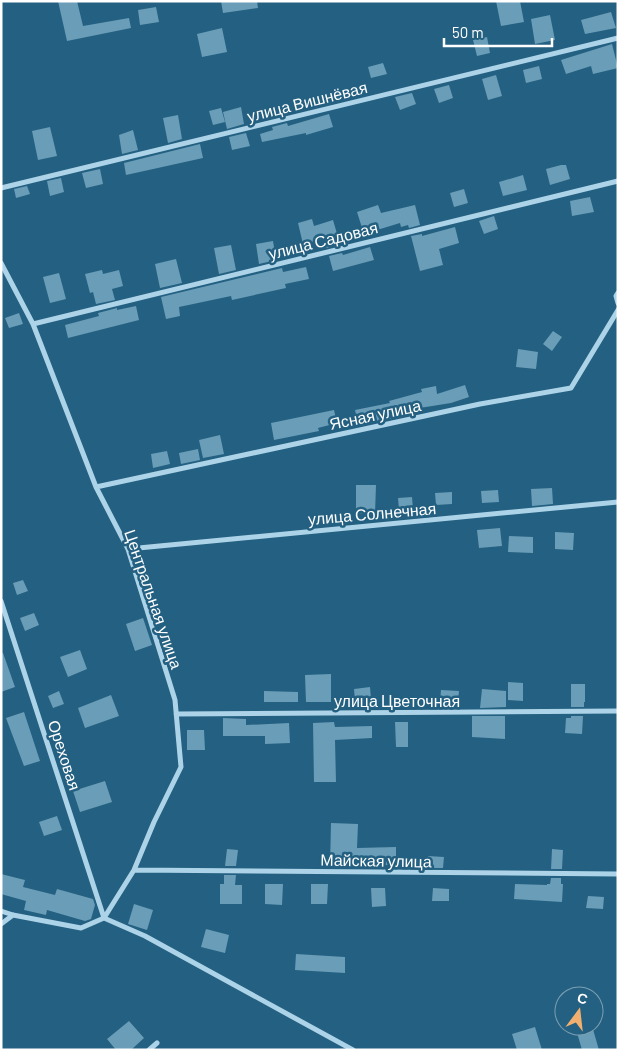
<svg xmlns="http://www.w3.org/2000/svg" width="619" height="1051" font-family="Barlow,sans-serif">
  <rect width="100%" height="100%" fill="#246081"/>
  <!-- building -->
  <path fill="#6a9db7" d="M58 1H77L83 26 129 18 131 28 67 41Z
    M221 1H257L258 8 223 13Z
    M496 1H520L524 22 501 26Z
    M156 7 159 22 140 25 138 10Z
    M611 12 616 28 585 34 581 20Z
    M550 15 555 40 535 44 531 19Z
    M222 28 227 52 202 57 197 34Z
    M487 37 490 53 477 56 473 40Z
    M612 44 618 68 593 74 591 66 566 74 561 60Z
    M383 63 387 74 371 78 368 67Z
    M539 66 542 79 526 83 523 70Z
    M496 75 502 96 488 100 482 79Z
    M449 85 453 98 439 103 434 89Z
    M412 93 416 104 400 110 395 97Z
    M241 107 244 124 227 129 223 112Z
    M221 108 225 122 213 125 209 111Z
    M329 114 333 127 306 135V133L262 142 260 134 273 130 272 127 287 123 288 126Z
    M178 115 182 139 168 143 163 118Z
    M50 127 57 156 38 160 32 131Z
    M133 130 138 150 122 154 119 135Z
    M246 133 250 146 232 150 229 137Z
    M200 144 203 158 126 175 124 163Z
    M561 165H566L570 179 550 185 546 169Z
    M100 169 103 184 86 188 82 173Z
    M523 175 527 190 503 196 499 182Z
    M61 178 64 192 50 196 47 181Z
    M27 186 30 194 16 198 14 189Z
    M464 189 468 203 454 207 450 193Z
    M590 197 594 212 572 216 570 201Z
    M378 205 381 213 415 205 420 225 409 228 408 225 401 227 400 223 364 234 357 212Z
    M494 216 498 229 484 234 479 221Z
    M312 219 314 226 333 220 340 244 326 248 323 239 303 244 298 223Z
    M455 227 459 243 439 249 443 265 420 271 411 236 422 234V236Z
    M273 241 276 260 259 264 256 244Z
    M231 245 236 270 219 274 214 248Z
    M370 247 374 260 333 271 329 256 342 253 343 255Z
    M176 259 182 283 160 288 155 264Z
    M306 267 309 279 285 284 286 288 232 300 231 296 179 307 180 316 166 319 161 297 282 268 283 272Z
    M102 270 103 274 119 270 123 286 112 289 115 300 96 304 93 292 90 293 85 274Z
    M59 273 66 299 50 303 43 277Z
    M136 306 139 320 68 338 65 325 99 316 98 313 117 308V310Z
    M19 313 23 324 9 328 5 318Z
    M553 331 562 337 552 351 543 344Z
    M518 349 538 352 536 369 516 367Z
    M465 385 469 397 451 403 407 410 408 414 396 418 358 424 355 410 390 403 389 401 422 392 421 389 436 386 437 394Z
    M334 410 337 423 318 428 319 431 274 440 271 423Z
    M220 435 224 454 203 458 199 440Z
    M198 449 200 460 181 464 179 453Z
    M167 451 170 464 153 468 151 454Z
    M356 485H376L375 514 356 513Z
    M552 488 553 504 532 506 531 489Z
    M498 490 499 502 482 503 481 491Z
    M452 492V504L436 505 435 493Z
    M412 497 413 509 399 510 398 498Z
    M500 528 502 546 479 548 477 530Z
    M555 532 574 533 573 550 555 549Z
    M509 536 533 537V553L508 552Z
    M23 580 28 591 17 595 13 583Z
    M34 613 39 625 25 631 20 618Z
    M143 618 152 645 135 651 126 624Z
    M80 650 87 669 68 677 60 657Z
    M1 653H3L15 687 1 692Z
    M331 674V702H306L305 675Z
    M508 682 523 683V701L508 700Z
    M571 684H585V702H584V707H571Z
    M370 687 371 699 355 701 354 689Z
    M482 689 506 691V707L480 708Z
    M441 690 459 691 458 703 440 702Z
    M59 691 64 704 53 708 48 696Z
    M264 691 298 692V702H264Z
    M111 695 119 716 85 728 78 708Z
    M24 712 40 761 24 766 6 718Z
    M472 716H505V739L472 737Z
    M571 716H583L582 734 565 733 566 718H571Z
    M223 718 246 719V725L289 723 290 743 265 744V736H223Z
    M334 722 335 727 372 726V738L335 740 336 782H314L313 723Z
    M395 722H408V747H396Z
    M187 730H204L205 750H187Z
    M105 781 112 802 80 812 73 791Z
    M57 816 62 830 44 836 39 822Z
    M331 823 358 824 357 848 396 847V865H357V867H330Z
    M227 849 238 850 236 866H225Z
    M552 849 563 850 562 869H551Z
    M428 856 444 857 443 868H427Z
    M1 874 25 880 23 887 55 895 57 889 93 899 95 905 91 919 85 921 47 910 46 915 24 910 26 901 1 894Z
    M224 875H236L235 885H242V904H220V884H224Z
    M551 878H561V884H563L562 902 514 899 515 884 547 885V884H550Z
    M265 884H283L282 905 265 904Z
    M311 884H328L327 904H311Z
    M371 888H385L386 906 372 907Z
    M433 888 449 889V901H432Z
    M588 896 604 897 603 909 586 908Z
    M134 904 153 910 147 930 128 924Z
    M206 929 229 935 225 953 201 947Z
    M296 954 345 957V973L295 970Z
    M129 1021 144 1038 131 1050H116L107 1039Z
    M586 1026H592L599 1050H582L576 1029Z
    M535 1027 542 1050H517L512 1034Z"/>
  <g fill="none" stroke-linecap="round" stroke-linejoin="round">
    <!-- street -->
    <path stroke="#acd3e7" stroke-width="5" d="M1 188 618 38
      M1 263 33 324 96 487 128 549 175 700 181 767 154 822 134 870 104 918
      M618 293 616 296 618 303
      M33 324 618 181
      M96 487 480 404 571 388 618 310
      M128 549 618 502
      M1 601 104 918
      M176 714 618 711
      M134 870 618 874
      M1 911 13 915 81 928 104 918
      M104 918 145 936 353 1050
      M1 924 13 915
      M149 1050 157 1043"/>
  </g>
  <g text-anchor="middle" dominant-baseline="central" stroke-width="5" stroke-linejoin="round" paint-order="stroke">
    <!-- street labels -->
    <g font-size="16" fill="#fff" stroke="#246081">
      <text transform="translate(307 101) rotate(-14)">улица Вишнёвая</text>
      <text transform="translate(323 240) rotate(-14)">улица Садовая</text>
      <text transform="translate(375 414) rotate(-12)">Ясная улица</text>
      <text transform="translate(372 513) rotate(-5)">улица Солнечная</text>
      <text transform="translate(154 599) rotate(71)">Центральная улица</text>
      <text x="397" y="700">улица Цветочная</text>
      <text transform="translate(65 755) rotate(72)">Ореховая</text>
      <text transform="translate(376 860) rotate(1)">Майская улица</text>
    </g>
  </g>
  <!-- border -->
  <rect width="619" height="1051" fill="none" stroke="#ffffff" stroke-width="5"/>
  <!-- north arrow -->
  <g transform="translate(579 1011) rotate(15)"><circle r="24" fill="#246081" stroke="#7ca0b3"/>
  <path d="M0-4L9 19L0 12L-9 19Z" fill="#f1b06f"/>
  <text y="-8" font-size="14" font-weight="bold" text-anchor="middle" fill="#ffffff">С</text>
  </g>
  <!-- scale -->
  <path d="M444 38v8h108v-8" fill="none" stroke="#ffffff" stroke-width="2.5"/>
  <text x="452" y="38" font-size="15" fill="#ffffff" stroke="#246081" stroke-width="4" paint-order="stroke">50 m</text>
</svg>
